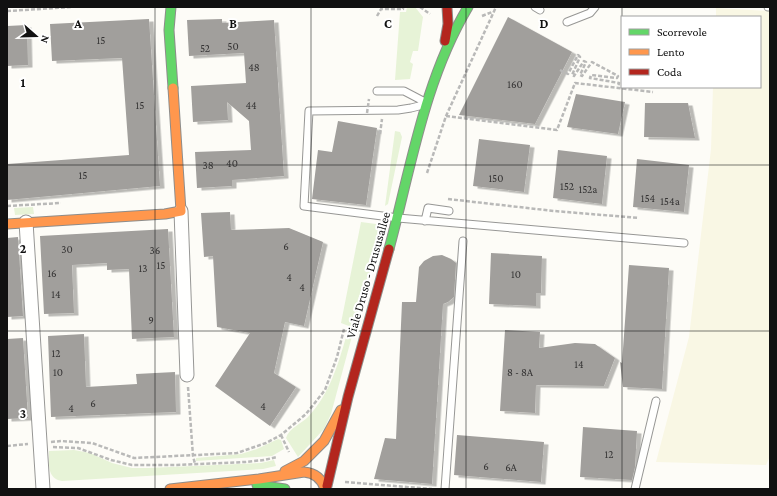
<svg xmlns="http://www.w3.org/2000/svg" width="777" height="496" font-family="'Crimson Pro',serif">
  <defs>
    <filter id="shadow"><feDropShadow dx="4.5" dy="2.5" stdDeviation="0" flood-color="#0004"/></filter>
  </defs>
  <rect width="100%" height="100%" fill="#fdfcf7"/>
  <!-- farmland -->
  <path fill="#f9f7e4" d="M716 8 770 11V456L766 465 656 462 689 337 711 149 713 87H760V17H716Z"/>
  <!-- green -->
  <path fill="#e7f3d7" d="M407 7H415L423 17 418 51H413L410 62 413 64 410 79 395 80 400 12H406Z
    M395 131 400 132 402 137 388 204 385 206Z
    M33 207 34 214 15 215 14 208Z
    M361 222 376 224 382 229 354 328 341 323Z
    M347 334 352 336 331 414 324 429 298 457 286 438C289 428 301 424 308 417 330 394 338 364 347 334Z
    M278 439 281 440 284 449 272 456 196 461V458L241 454 257 449Z
    M74 450 90 453 112 463 132 468H148L261 463 274 460 276 466 263 469 62 481C47 478 49 465 49 451Z"/>
  <!-- building -->
  <path fill="#a19f9c" filter="url(#shadow)" d="M508 17 572 52 535 124 459 115Z
    M149 19 160 186 7 200V164L129 155 122 58 52 61 50 24Z
    M222 19V23L274 20 284 176 232 180V186L197 188 195 152 251 150 249 121 227 102 228 120 193 122 191 86 246 83 244 53 189 56 187 20Z
    M27 25 28 65 7 66V26Z
    M576 94 625 102 618 134 567 127Z
    M645 103H688L695 138 644 137Z
    M338 121 377 128 366 205 312 199 318 150 332 152Z
    M479 139 530 145 524 192 473 186Z
    M558 150 607 156 602 204 553 198Z
    M637 159 689 165 684 212 633 207Z
    M230 212 231 230 289 228 323 242 304 326 285 322 274 373 296 387 270 426 215 386 250 333 217 327 213 256 204 257 201 213Z
    M168 229 174 337 132 339 129 269 107 270V263L72 265 74 313 44 314 40 236Z
    M18 237 23 316 7 317V238Z
    M491 253 542 256 541 293H536V306L489 304Z
    M442 255 451 259 456 263 454 297 448 302 443 304 432 484 374 479 385 438 396 439 402 302H416L419 267 424 261 433 256Z
    M629 265 669 268 662 389 623 387 620 362 622 363Z
    M505 330 540 332 539 348 575 343 595 344 615 358 604 386 536 385 535 413 500 411Z
    M84 334 86 387 137 384 136 374 175 372 176 412 51 417 48 336Z
    M23 338 28 418 7 419V339Z
    M583 427 637 431 635 467 632 480 580 477Z
    M457 435 544 442 541 482 454 475Z"/>
  <g fill="none" stroke-linecap="round" stroke-linejoin="round">
    <!-- lane casing -->
    <g stroke="#979795" stroke-width="9">
      <path id="lane" d="M535 7 540 10
        M768 7H770
        M567 22 590 13 595 7
        M377 91H404L425 102
        M423 105 411 108 398 110 309 111 304 206 398 218 684 243
        M425 221 428 208 449 211
        M445 489 463 241
        M635 489 656 401"/>
    </g>
    <!-- street casing -->
    <g stroke="#979795" stroke-width="15">
      <path id="street" d="M181 211 187 375
        M26 222 43 489"/>
    </g>
    <!-- fast casing -->
    <g stroke="#8e8d8b" stroke-width="11">
      <path id="fast" d="M171 7 169 30 173 88
        M389 249C411 168 424 81 468 7
        M257 485 285 489"/>
    </g>
    <!-- slow casing -->
    <g stroke="#8e8d8b" stroke-width="11">
      <path id="slow" d="M7 224 165 214 181 211 173 88
        M285 471 304 461 324 441 341 410
        M170 489 259 479 304 472C315 473 322 479 325 489"/>
    </g>
    <!-- jam casing -->
    <g stroke="#8e8d8b" stroke-width="11">
      <path id="jam" d="M445 41 448 24 447 7
        M327 486 348 397 389 249"/>
    </g>
    <!-- path -->
    <path stroke="#b9b9b8" stroke-width="2.5" stroke-dasharray="4 2" stroke-linecap="butt" d="M420 7 430 14
      M7 11 72 7
      M377 16 381 9H403V7
      M482 16 492 12
      M560 70 568 74 578 55 580 57 572 75 574 76 584 61 586 62 580 75 582 76 592 62 618 76 617 78 591 75 590 78 619 83 618 88
      M446 116 557 130 575 83 653 92
      M380 134 382 119
      M427 173 446 116 496 7
      M448 199 554 211 639 218
      M7 206 61 203
      M188 387 193 456 195 464
      M281 435 289 452
      M51 442 61 441 92 443 134 458 237 453 266 443 281 435 306 414 325 390 337 357 344 329
      M7 446 28 444
      M53 447 78 448 111 460 132 465H177L245 462 264 460 277 457
      M345 482 432 489"/>
    <!-- lane -->
    <use href="#lane" stroke="#fffffe" stroke-width="7"/>
    <!-- street -->
    <use href="#street" stroke="#fffffe" stroke-width="13"/>
    <!-- fast -->
    <use href="#fast" stroke="#63d668" stroke-width="9"/>
    <!-- slow -->
    <use href="#slow" stroke="#ff974d" stroke-width="9"/>
    <!-- jam -->
    <use href="#jam" stroke="#b3261e" stroke-width="9"/>
    <!-- path-bridge -->
    <path stroke="#b9b9b8" stroke-width="2.5" stroke-dasharray="4 2" stroke-linecap="butt" d="M367 113 369 99"/>
  </g>
  <!-- grid -->
  <path fill="none" stroke="#111" stroke-width="1" stroke-opacity="0.55" d="M155 7V489M311 7V489M466 7V489M622 7V489M7 165H770M7 331H770"/>
  <g text-anchor="middle" dominant-baseline="central" stroke-width="4" stroke-linejoin="round" paint-order="stroke">
    <!-- number labels -->
    <g font-size="11" fill="#353434">
      <text x="101" y="40">15</text>
      <text x="233" y="46">50</text>
      <text x="205" y="48">52</text>
      <text x="254" y="67">48</text>
      <text x="515" y="84">160</text>
      <text x="140" y="105">15</text>
      <text x="251" y="105">44</text>
      <text x="232" y="163">40</text>
      <text x="208" y="165">38</text>
      <text x="83" y="175">15</text>
      <text x="496" y="178">150</text>
      <text x="567" y="186">152</text>
      <text x="588" y="189">152a</text>
      <text x="648" y="198">154</text>
      <text x="670" y="201">154a</text>
      <text x="286" y="246">6</text>
      <text x="67" y="249">30</text>
      <text x="155" y="250">36</text>
      <text x="161" y="265">15</text>
      <text x="143" y="268">13</text>
      <text x="52" y="273">16</text>
      <text x="516" y="274">10</text>
      <text x="289" y="277">4</text>
      <text x="302" y="287">4</text>
      <text x="56" y="294">14</text>
      <text x="151" y="320">9</text>
      <text x="56" y="353">12</text>
      <text x="579" y="364">14</text>
      <text x="58" y="372">10</text>
      <text x="520" y="372">8 - 8A</text>
      <text x="93" y="403">6</text>
      <text x="263" y="406">4</text>
      <text x="71" y="408">4</text>
      <text x="609" y="454">12</text>
      <text x="486" y="466">6</text>
      <text x="511" y="467">6A</text>
    </g>
    <!-- street labels -->
    <g font-size="13" fill="#111" stroke="#fff">
      <text transform="translate(368 275) rotate(-74)">Viale Druso - Drususallee</text>
    </g>
  </g>
  <g font-size="13" text-anchor="middle" font-weight="bold" fill="#111" stroke="#fff" stroke-width="4" stroke-linejoin="round" paint-order="stroke">
    <text x="78" y="28">A</text>
    <text x="233" y="28">B</text>
    <text x="388" y="28">C</text>
    <text x="544" y="28">D</text>
    <text x="23" y="87">1</text>
    <text x="23" y="253">2</text>
    <text x="23" y="418">3</text>
  </g>
  <!-- border -->
  <rect width="777" height="496" fill="none" stroke="#111111" stroke-width="16"/>
  <!-- legend -->
  <rect x="621" y="16" width="140" height="72" fill="#ffffff" stroke="#a0a0a0"/>
  <rect x="629" y="29" width="20" height="6" fill="#63d668" stroke="#a0a0a0"/>
  <text x="657" y="36" font-size="12" fill="#111111">Scorrevole</text>
  <rect x="629" y="49" width="20" height="6" fill="#ff974d" stroke="#a0a0a0"/>
  <text x="657" y="56" font-size="12" fill="#111111">Lento</text>
  <rect x="629" y="69" width="20" height="6" fill="#b3261e" stroke="#a0a0a0"/>
  <text x="657" y="76" font-size="12" fill="#111111">Coda</text>
  <!-- north arrow -->
  <g transform="translate(36 36) rotate(110)" stroke="#ffffff" stroke-width="3" paint-order="stroke">
  <path d="M0-3L7 15L0 10L-7 15Z" fill="#111111"/>
  <text y="-6" font-size="11" font-weight="bold" text-anchor="middle" fill="#111111">N</text>
  </g>
</svg>
